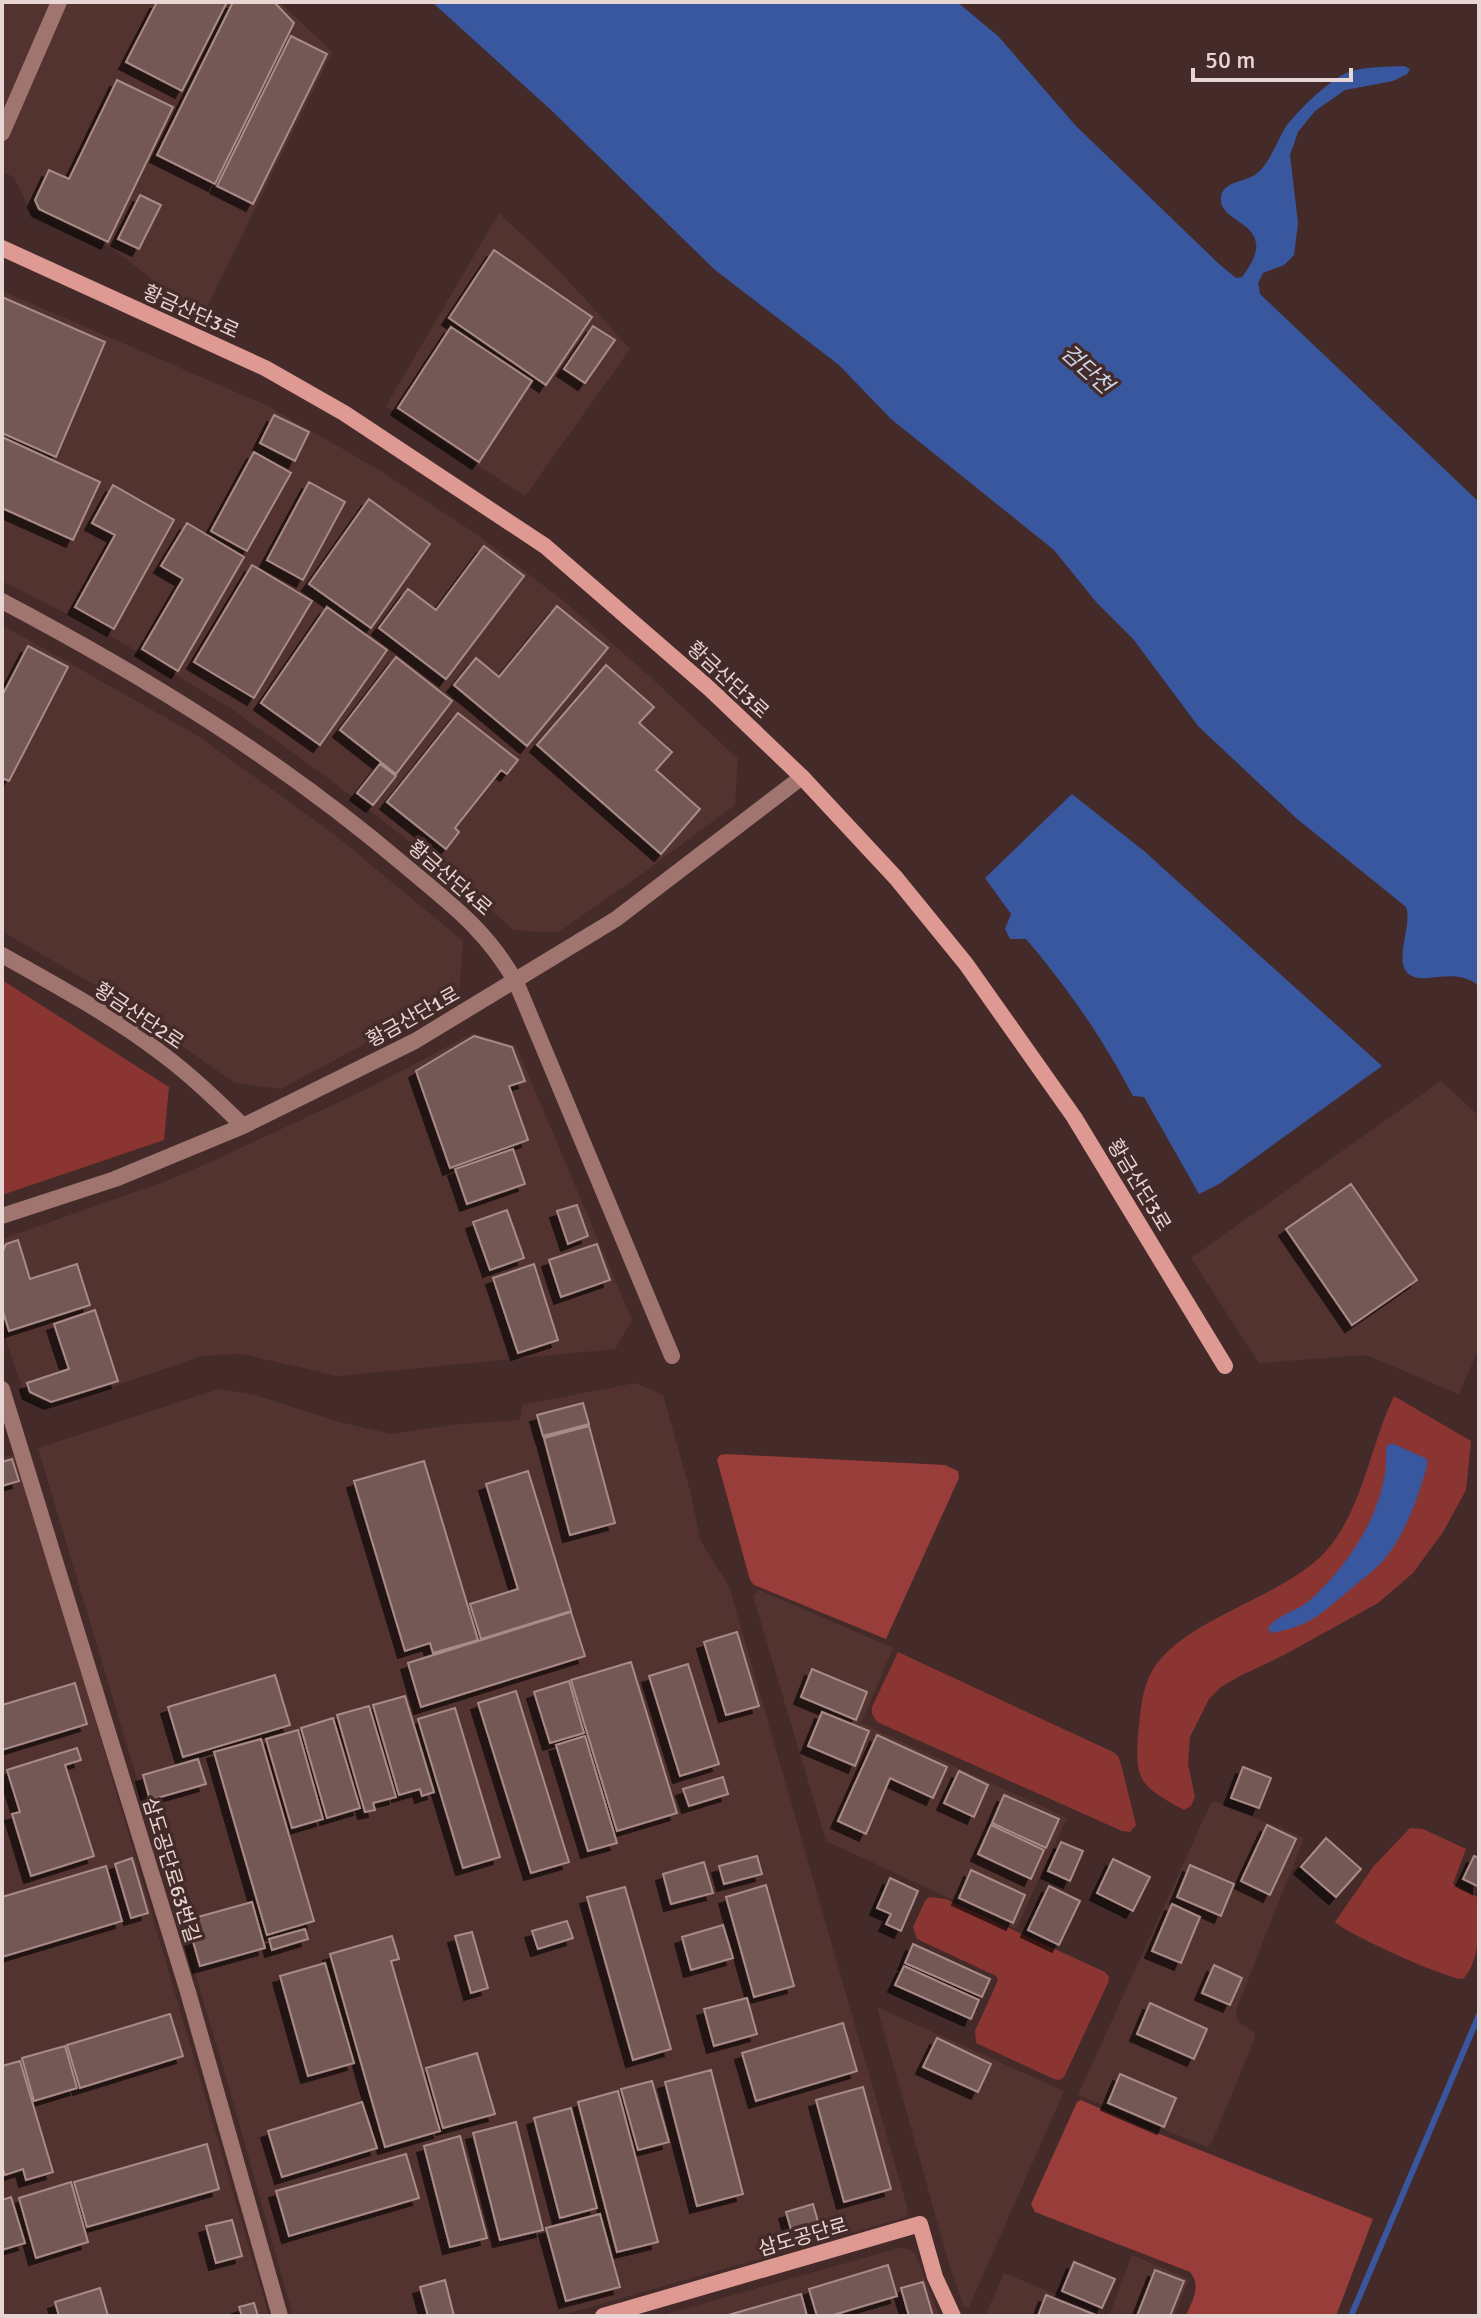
<svg xmlns="http://www.w3.org/2000/svg" width="1481" height="2318" font-family="Signika,'Noto Sans KR',sans-serif">
  <defs>
    <filter id="shadow"><feDropShadow dx="-7" dy="7" stdDeviation="0" flood-color="#0009"/></filter>
  </defs>
  <rect width="100%" height="100%" fill="#442b29"/>
  <!-- built -->
  <path fill="#533330" d="M2 2H280L332 52 206 309 169 293 115 250 29 208 14 177 2 172Z
    M499 213 553 264 630 349 525 496 386 406Z
    M2 291 266 405 379 470 476 534 561 599 646 673 738 759 735 805 643 873 557 933 514 930 428 856 332 781 232 709 118 640 2 581Z
    M2 625 198 736 335 835 463 941 459 993 281 1089 235 1083 91 983 2 931Z
    M473 1033 516 1046 632 1320 615 1349 337 1376 242 1354 216 1355 199 1357 50 1408 25 1396 2 1328V1239L166 1181 215 1160 367 1089Z
    M1441 1081 1479 1116V1348L1459 1394 1366 1355 1259 1363 1191 1258Z
    M635 1383 663 1395 690 1491 701 1542 729 1586 908 2210 906 2217 559 2316H293L227 2080 38 1448 219 1389 255 1395 339 1422 391 1434 451 1425 520 1420 522 1405Z
    M11 1455 17 1457 20 1462 269 2316H2V1458Z
    M759 1590 893 1648 861 1723 1067 1818 1016 1929 826 1841 753 1596Z
    M1215 1801 1304 1838 1236 2010 1238 2022 1254 2032 1255 2038 1211 2144 1207 2147 1078 2095 1211 1803Z
    M877 2007 1064 2091 969 2307H964L950 2267Z
    M899 2248 909 2249 916 2255 939 2316H659Z
    M1132 2255 1189 2279 1174 2316H1109Z
    M1004 2273 1106 2316H985Z"/>
  <!-- green -->
  <path fill="#8a3531" d="M2 980 169 1087 164 1140 2 1195Z
    M1394 1396 1471 1441 1466 1490 1443 1532 1413 1573 1378 1603 1284 1655 1240 1676 1221 1687 1209 1699 1190 1737 1188 1764 1195 1797 1191 1806 1184 1810C1145 1788 1134 1785 1138 1736 1140 1716 1141 1695 1149 1677 1174 1620 1282 1600 1326 1551 1363 1509 1370 1446 1394 1396Z
    M898 1652 1113 1752 1118 1756 1121 1764 1136 1825 1130 1832 1122 1831 877 1722 872 1714V1707Z
    M1410 1828 1423 1829 1466 1849 1453 1884 1479 1898C1479 1923 1481 1961 1463 1979 1446 1979 1347 1934 1335 1922L1373 1867Z
    M929 1897 946 1899 1105 1972 1109 1977 1108 1983 1064 2077 1059 2080 1054 2079 976 2043 975 2031 998 1980 996 1976 917 1939 913 1927 925 1901Z"/>
  <!-- forest -->
  <path fill="#983d39" d="M726 1454 945 1465 958 1471 959 1478 886 1639 754 1585 750 1580 717 1460 720 1455Z
    M1081 2100 1142 2127 1373 2219 1336 2316H1186C1192 2300 1202 2287 1190 2272L1035 2212 1031 2204 1077 2102Z"/>
  <!-- water -->
  <path fill="#38579f" d="M432 2H957L998 36 1076 126 1218 263 1236 278 1242 277C1285 221 1217 226 1221 197 1223 181 1246 182 1256 174 1270 163 1276 143 1285 128 1296 112 1331 78 1349 72 1366 66 1387 67 1404 66L1410 69 1407 74 1393 81 1345 90 1315 111 1298 132 1290 155 1298 223 1294 255 1284 265 1263 273 1258 283 1260 294 1479 502V986C1455 966 1426 985 1410 975 1392 962 1413 926 1406 907L1296 818 1198 726 1134 640 1097 603 1054 550 891 419 839 365 715 270 550 109Z
    M1072 794 1144 851 1382 1066 1219 1184 1199 1194 1144 1097 1133 1096C1101 1036 1070 991 1026 939H1010L1005 929 1011 914 985 878Z
    M1389 1444H1394L1427 1459V1466C1418 1498 1403 1541 1379 1565 1369 1575 1357 1583 1346 1593 1317 1617 1310 1625 1272 1633L1268 1628C1277 1615 1297 1611 1309 1601 1350 1565 1390 1504 1386 1448Z"/>
  <g fill="none" stroke-linecap="round" stroke-linejoin="round">
    <!-- stream -->
    <path stroke="#38579f" stroke-width="6" d="M1351 2316 1479 2015"/>
  </g>
  <!-- building -->
  <path fill="#735855" stroke="#a88a87" stroke-width="2" filter="url(#shadow)" d="M157 2H227L182 91 126 62Z
    M233 2H274L294 23 215 184 157 155Z
    M291 36 327 54 253 204 217 186Z
    M117 80 173 107 108 242 39 209 35 200 49 170 69 179Z
    M140 195 161 205 139 249 118 239Z
    M494 250 592 317 546 385 449 318Z
    M2 297 105 342 56 457 2 433Z
    M593 326 615 340 585 383 564 369Z
    M451 327 532 381 479 462 398 408Z
    M274 415 309 432 295 461 260 443Z
    M2 437 100 482 73 540 2 508Z
    M254 452 291 473 247 551 211 531Z
    M309 482 345 502 303 580 267 560Z
    M113 485 174 520 114 629 75 607 115 535 92 523Z
    M369 499 430 544 371 628 309 584Z
    M187 523 244 557 178 671 142 649 183 579 161 566Z
    M484 546 524 576 446 679 379 628 408 589 436 610Z
    M252 565 312 601 254 698 194 662Z
    M557 606 608 648 527 746 454 685 476 658 499 677Z
    M327 607 387 650 320 745 261 703Z
    M28 646 68 667 9 781 2 778V696Z
    M396 657 452 701 396 774 340 730Z
    M606 665 654 707 639 723 672 752 656 770 700 809 661 854 537 745Z
    M458 713 518 760 507 774 501 770 455 828 459 832 446 849 387 802Z
    M380 764 396 776 373 805 357 793Z
    M474 1036 512 1047 525 1081 509 1086 528 1140 450 1168 416 1071Z
    M513 1149 525 1184 467 1204 455 1169Z
    M1351 1184 1417 1280 1352 1325 1286 1229Z
    M577 1205 588 1236 568 1244 557 1211Z
    M507 1210 524 1258 490 1270 473 1222Z
    M18 1240 30 1279 77 1264 90 1305 9 1331 2 1308V1253L6 1244Z
    M597 1244 610 1280 561 1297 549 1260Z
    M534 1264 558 1340 518 1353 493 1278Z
    M95 1310 118 1381 51 1402 30 1392 27 1383 69 1369 54 1324Z
    M583 1403 589 1424 543 1436 537 1415Z
    M589 1426 615 1523 570 1535 544 1438Z
    M12 1459 19 1481 2 1486V1462Z
    M424 1461 478 1640 433 1653 430 1643 405 1651 354 1481Z
    M528 1471 571 1611 481 1639 470 1604 518 1589 486 1484Z
    M571 1612 585 1656 421 1707 408 1663Z
    M737 1632 759 1706 726 1715 704 1642Z
    M631 1662 677 1813 617 1831 571 1680Z
    M688 1664 719 1764 680 1776 649 1676Z
    M812 1669 867 1692 856 1720 801 1697Z
    M275 1675 290 1725 183 1757 168 1707Z
    M569 1681 584 1733 550 1743 534 1692Z
    M75 1683 87 1724 2 1750V1705Z
    M516 1691 569 1862 531 1873 478 1703Z
    M405 1696 434 1792 422 1796 420 1789 399 1795 373 1705Z
    M369 1706 396 1797 373 1803 375 1810 365 1812 337 1715Z
    M455 1708 500 1857 463 1868 418 1719Z
    M822 1712 869 1731 855 1766 808 1746Z
    M333 1718 360 1808 327 1818 301 1728Z
    M298 1730 323 1819 292 1828 266 1739Z
    M877 1735 947 1767 933 1798 890 1778 866 1834 838 1821Z
    M585 1736 617 1843 588 1851 556 1745Z
    M261 1739 314 1921 267 1935 214 1752Z
    M77 1748 81 1760 65 1765 94 1856 31 1876 12 1814 20 1812 7 1770Z
    M198 1759 206 1784 150 1800 143 1775Z
    M1243 1767 1271 1778 1259 1808 1231 1798Z
    M959 1771 988 1785 974 1817 944 1803Z
    M723 1777 728 1794 689 1806 683 1789Z
    M1004 1795 1059 1819 1046 1848 992 1823Z
    M991 1825 1044 1850 1031 1879 978 1854Z
    M1267 1825 1296 1839 1270 1895 1241 1881Z
    M1326 1838 1361 1869 1336 1897 1301 1867Z
    M1061 1842 1083 1851 1070 1881 1048 1871Z
    M757 1856 762 1874 724 1884 719 1866Z
    M1474 1856 1479 1858V1887L1463 1879Z
    M132 1858 148 1913 131 1918 115 1864Z
    M1113 1859 1150 1877 1133 1911 1097 1893Z
    M704 1862 713 1893 671 1904 663 1874Z
    M1190 1865 1234 1884 1221 1916 1177 1897Z
    M106 1866 122 1921 2 1957V1897Z
    M971 1870 1025 1895 1013 1923 959 1898Z
    M890 1878 918 1891 901 1931 886 1924 891 1914 877 1908Z
    M766 1885 794 1986 754 1997 726 1897Z
    M1049 1886 1080 1901 1059 1945 1028 1930Z
    M625 1887 671 2049 633 2060 587 1897Z
    M252 1902 265 1948 200 1966 187 1920Z
    M1172 1904 1200 1917 1181 1963 1152 1951Z
    M567 1921 573 1938 538 1949 532 1931Z
    M723 1925 733 1958 691 1970 682 1937Z
    M305 1929 308 1939 272 1950 269 1939Z
    M472 1932 488 1988 471 1993 455 1936Z
    M392 1936 399 1959 391 1961 440 2131 385 2147 330 1954Z
    M913 1944 990 1979 982 1997 905 1963Z
    M325 1963 354 2063 308 2076 280 1976Z
    M1214 1965 1242 1978 1230 2005 1202 1993Z
    M904 1966 979 2000 971 2019 895 1985Z
    M747 1998 757 2034 714 2046 704 2009Z
    M1150 2003 1207 2029 1194 2059 1137 2034Z
    M170 2014 183 2056 80 2088 67 2045Z
    M843 2023 857 2071 756 2101 742 2053Z
    M937 2038 991 2064 978 2092 923 2067Z
    M65 2046 77 2088 34 2101 22 2058Z
    M477 2053 495 2114 443 2128 426 2068Z
    M20 2061 53 2172 26 2180 23 2169 5 2175 2 2166V2066Z
    M711 2070 743 2194 697 2206 665 2082Z
    M1120 2074 1176 2098 1164 2127 1108 2103Z
    M652 2081 669 2142 638 2150 621 2089Z
    M863 2087 891 2189 844 2202 816 2100Z
    M618 2091 658 2242 617 2252 578 2102Z
    M362 2102 377 2148 282 2177 268 2131Z
    M571 2108 597 2208 560 2218 534 2118Z
    M516 2122 543 2230 500 2240 473 2133Z
    M460 2136 487 2238 450 2247 424 2146Z
    M207 2144 219 2189 87 2227 74 2182Z
    M406 2154 419 2198 289 2236 276 2191Z
    M71 2182 88 2242 36 2258 19 2198Z
    M11 2197 25 2243 2 2250V2200Z
    M813 2204 819 2225 792 2233 786 2212Z
    M600 2214 620 2287 566 2301 546 2228Z
    M232 2220 242 2256 216 2263 206 2226Z
    M1074 2262 1115 2279 1102 2308 1062 2291Z
    M888 2265 897 2296 830 2316H817L809 2289Z
    M1155 2270 1184 2281 1170 2316H1137Z
    M445 2280 454 2316H428L420 2287Z
    M923 2282 933 2316H909L901 2288Z
    M100 2288 108 2316H59L55 2302Z
    M801 2294 807 2316H725Z
    M1046 2295 1098 2316H1038Z
    M254 2303 258 2316H242L239 2307Z"/>
  <g fill="none" stroke-linecap="round" stroke-linejoin="round">
    <!-- street -->
    <path stroke="#a07570" stroke-width="16" d="M2 133 59 2
      M2 601C146 677 279 759 403 864 449 903 485 928 516 982L672 1356
      M2 955C57 986 115 1017 165 1056 193 1077 218 1101 243 1126
      M2 1216 115 1179 243 1126 415 1041 616 919 802 777
      M2 1389 188 1992 280 2316"/>
    <!-- secondary -->
    <path stroke="#de9992" stroke-width="16" d="M2 248 265 368 344 413 545 546 711 690 802 777 896 878 966 964 1074 1117 1225 1366
      M603 2316 920 2224 935 2277 953 2316"/>
  </g>
  <g text-anchor="middle" dominant-baseline="central" stroke-width="7" stroke-linejoin="round" paint-order="stroke">
    <!-- street labels -->
    <g font-size="20" fill="#e7d6d4" stroke="#442b29">
      <text transform="translate(191 312) rotate(24)">황금산단3로</text>
      <text transform="translate(728 680) rotate(43)">황금산단3로</text>
      <text transform="translate(450 878) rotate(41)">황금산단4로</text>
      <text transform="translate(139 1016) rotate(34)">황금산단2로</text>
      <text transform="translate(413 1017) rotate(-29)">황금산단1로</text>
      <text transform="translate(1139 1185) rotate(59)">황금산단3로</text>
      <text transform="translate(171 1870) rotate(73)">삼도공단로63번길</text>
      <text transform="translate(803 2237) rotate(-16)">삼도공단로</text>
    </g>
    <!-- water labels -->
    <g font-size="22" font-style="italic" fill="#ccd6eb" stroke="#442b29">
      <text transform="translate(1087 369) rotate(42)">검단천</text>
    </g>
  </g>
  <!-- border -->
  <rect width="1481" height="2318" fill="none" stroke="#e7d6d4" stroke-width="8"/>
  <!-- scale -->
  <path d="M1193 68v12h158v-12" fill="none" stroke="#e7d6d4" stroke-width="4"/>
  <text x="1205" y="68" font-size="24" fill="#e7d6d4" stroke="#442b29" stroke-width="6" paint-order="stroke">50 m</text>
</svg>
